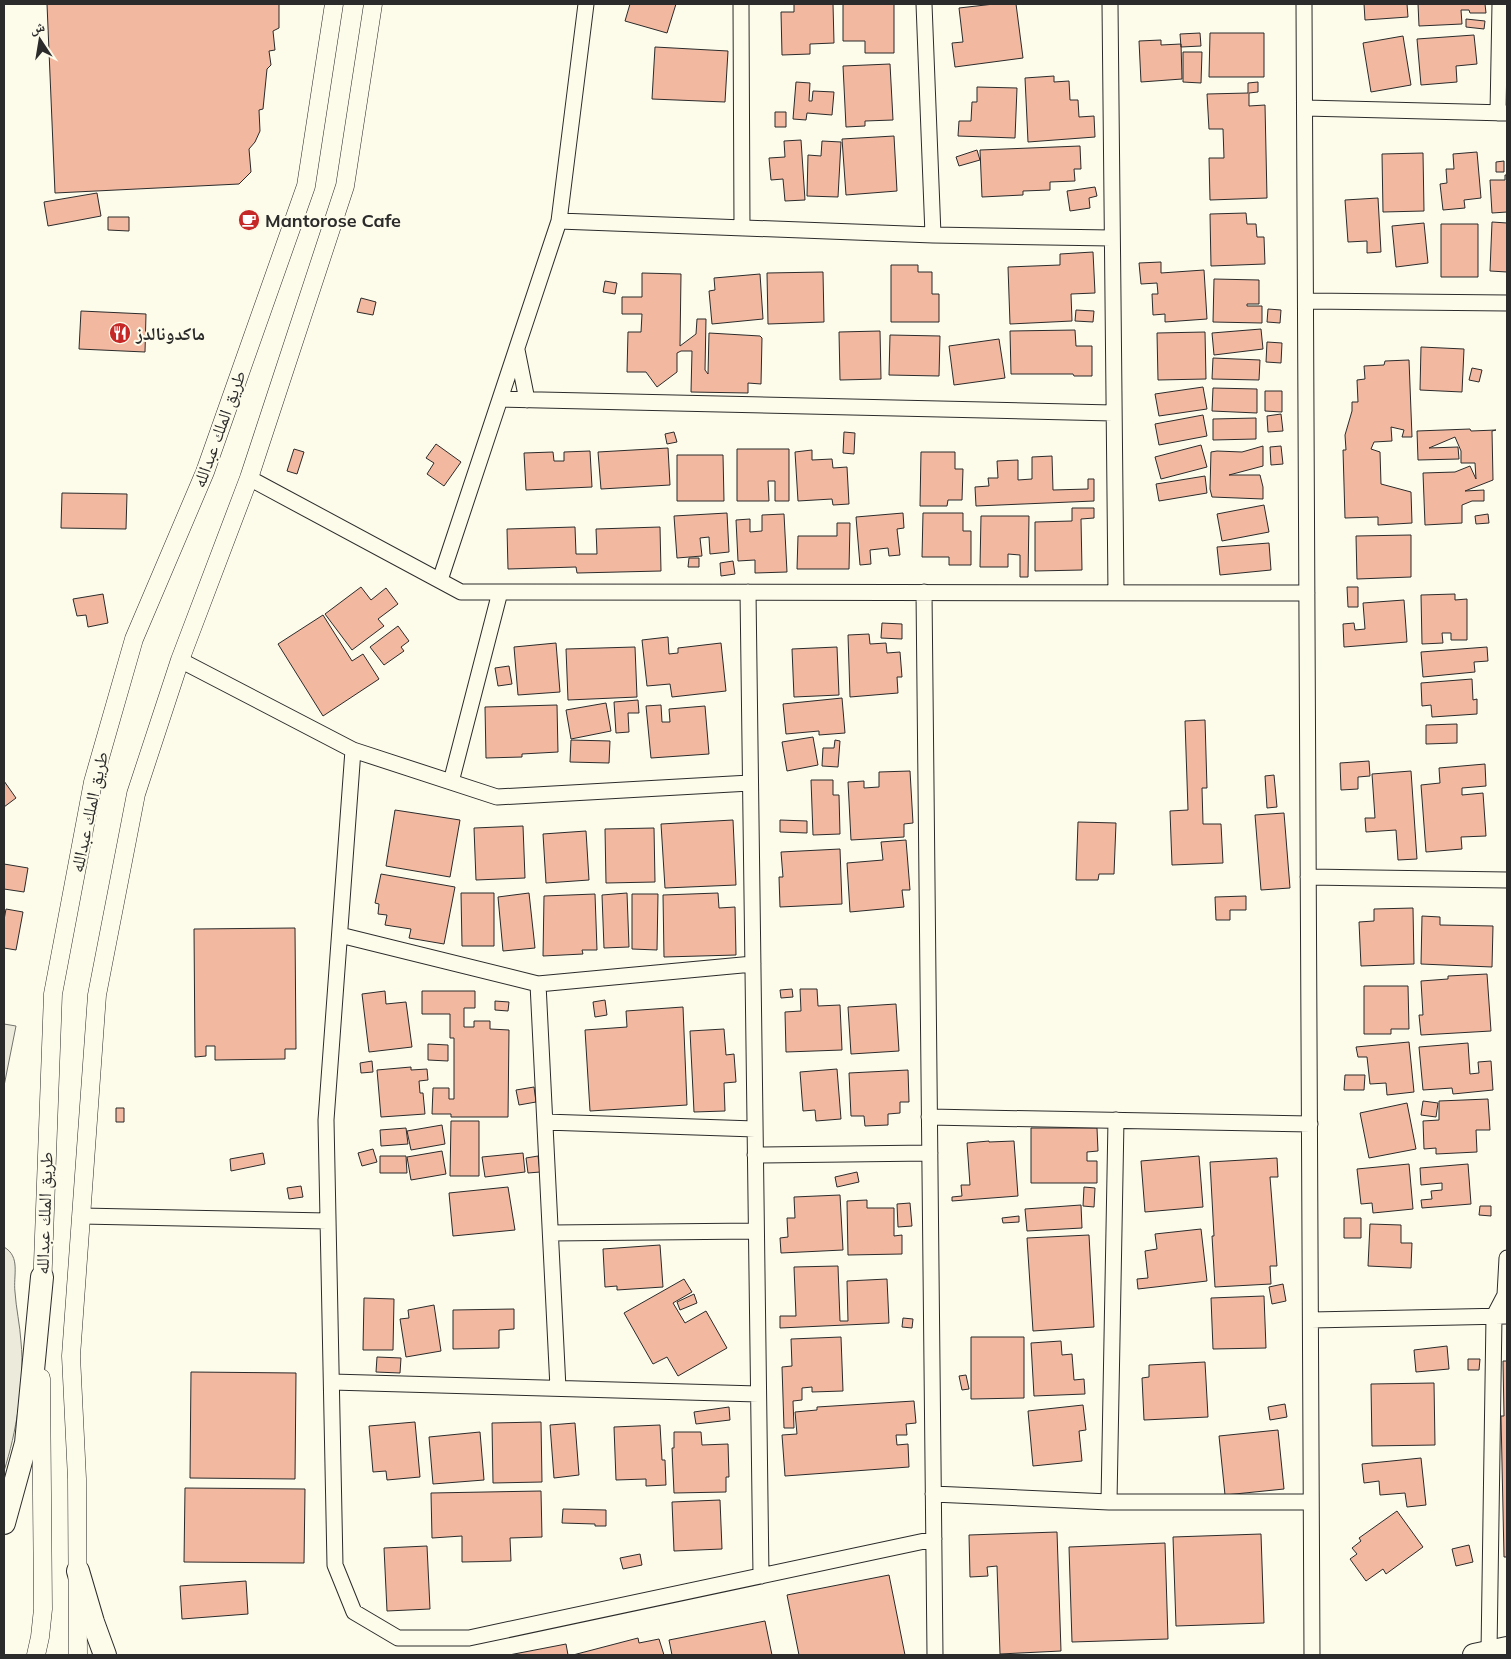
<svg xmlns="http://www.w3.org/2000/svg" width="1511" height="1659" font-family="Mulish,'Noto Naskh Arabic',sans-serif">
  <rect width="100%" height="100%" fill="#fdfbea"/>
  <!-- green -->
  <path fill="#ecebdb" stroke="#74746e" d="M4 1024 16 1026 4 1086Z
    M4 1247C21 1257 13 1275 15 1292 16 1308 20 1325 21 1342 25 1381 16 1434 4 1471Z"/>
  <!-- building -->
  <path fill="#f2b8a0" stroke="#2b2b2b" d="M47 4H279V28L273 31 275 50 269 51 271 65 267 69 263 109 259 110 260 131 255 142 249 149 251 172 239 184 55 193Z
    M630 4H676L667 33 625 21Z
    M794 4H833L834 43 810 44V54L782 55 781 12H794Z
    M843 4H894V53H865V41H843Z
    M994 4H1016L1023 58 955 67 952 43 963 42 959 8Z
    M1364 4H1407L1408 17 1365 20Z
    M1418 4H1485L1486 13H1470L1469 10H1461L1462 24 1419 26Z
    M1466 19 1485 21 1484 29 1466 27Z
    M1200 33 1201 46 1181 47 1180 34Z
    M1210 33H1264V77H1209Z
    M1474 35 1477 64 1456 66 1457 82 1421 85 1417 39Z
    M1403 36 1411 85 1371 92 1363 43Z
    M1161 40V45L1181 44 1182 79 1141 82 1139 41Z
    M655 47 728 51 725 102 652 99Z
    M1183 52H1202L1201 83 1183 82Z
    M890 64 893 120 865 121V126L846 127 843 66Z
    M1054 76V82L1069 81 1070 100H1078L1079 117 1094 116 1095 137 1028 142 1025 78Z
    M796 82 810 83 809 101H812L813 91 834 92 832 115 807 113 806 120 793 119Z
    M1258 82V92L1249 93V106L1265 105 1267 198 1210 200 1209 158H1224L1223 129H1209L1207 94 1248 93V83Z
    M977 87 1017 88 1015 138 958 136 959 121H971L972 102H977Z
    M775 112H786V127H775Z
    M894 136 897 191 846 195 842 139Z
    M801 140 805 200 785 201 783 179 771 180 769 158 785 157 784 141Z
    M822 141 841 142 838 197 807 196 808 155 821 156Z
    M1080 146 1081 169H1074L1075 181 1050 182V190L1023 191V195L982 197 980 150Z
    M977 150 980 160 959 166 956 157Z
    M1477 152 1481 198 1464 200 1465 208 1443 210 1440 184 1447 183 1446 169H1454L1453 154Z
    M1423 153 1424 211 1383 212 1382 154Z
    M1504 161V172H1496V162Z
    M1505 175H1507V212L1492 213 1490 180H1505Z
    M1095 187 1097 196 1089 198 1090 208 1070 211 1067 191Z
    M97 193 101 216 48 226 44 202Z
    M1378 198 1381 252 1367 253V241L1348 242 1345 200Z
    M1246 213 1247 224H1256L1257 237H1264L1265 264 1211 266 1210 214Z
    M108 217H129V231L108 230Z
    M1492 222 1507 223V272L1490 271Z
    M1424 223 1428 263 1396 267 1392 226Z
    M1441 224H1478V277H1441Z
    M1093 252 1095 293 1071 294 1072 321 1010 324 1008 267 1060 265V254Z
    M1161 262V273L1204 270 1207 319 1165 322V314L1153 315 1152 294H1158L1157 283 1141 284 1139 263Z
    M891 265H918V272H932V294H939V322H891Z
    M823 272 824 322 768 324 767 273Z
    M642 273 681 274 680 346 696 334 697 319H706L705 370 708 374 709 333 760 336 762 338 761 384 748 383V393L691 392 692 351H681L677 353V372L657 387 646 372H627L628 332H641L642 314H622V297H642Z
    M760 274 763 319 712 324 709 291 715 290 714 278Z
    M1214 279 1259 280V304H1247V306H1262V323L1213 322Z
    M605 281 617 283 615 294 603 292Z
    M361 298 376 302 373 315 357 312Z
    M1268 309 1281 310 1280 323 1267 322Z
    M1076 310 1094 311 1093 322 1075 321Z
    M81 311 146 314 145 352 79 349Z
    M1261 329 1263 349 1214 355 1212 333Z
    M1075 330 1076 346H1092V376H1074L1073 374H1011L1010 331Z
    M880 331 881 379 840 380 839 332Z
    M1205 332 1206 379 1158 380 1157 333Z
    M890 335 940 336 939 376 889 375Z
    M999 339 1005 378 954 385 949 346Z
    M1267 342 1282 343 1281 363 1266 362Z
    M1421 347 1464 349 1462 392 1420 390Z
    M1213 358 1260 360 1259 380 1212 379Z
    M1409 360 1412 437H1402L1404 430 1391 427 1392 441 1374 442 1371 449 1380 452 1381 484 1411 492 1412 523 1378 525V517L1345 518 1343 450H1346L1345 435 1352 411V402H1358L1357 380 1365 379 1364 366 1384 365 1385 361Z
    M1472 368 1482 370 1479 382 1469 380Z
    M1203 387 1207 409 1159 416 1155 394Z
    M1213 388 1257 389V413L1212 411Z
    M1265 391H1282V412L1265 411Z
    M1281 414 1283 431 1268 432 1267 416Z
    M1203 415 1207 436 1159 445 1155 424Z
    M1256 418V439L1213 440V419Z
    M1470 429 1471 431 1496 430 1492 431 1493 480 1465 491 1484 490V501H1472L1462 505V523L1425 525 1423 473 1455 472 1470 466 1476 479 1475 463H1461V451L1455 437 1429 448 1458 447 1459 459 1418 460 1417 431Z
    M674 432 677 442 667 444 665 434Z
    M844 432 855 433 854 454 843 453Z
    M436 444 461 462 444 486 427 474 434 463 426 458Z
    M1201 445 1207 467 1161 479 1155 457Z
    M1263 446V466L1229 475H1260L1263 487V499L1212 497 1210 489 1211 452 1217 451 1242 452Z
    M1281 446 1283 464 1271 465 1270 447Z
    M668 448 670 485 601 489 598 452Z
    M294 449 304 452 297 474 287 471Z
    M737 449H789V501H775V481H768L769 501H737Z
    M812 450V460L832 459 833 468 847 467 849 504 833 505 832 499 798 501 795 452Z
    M590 451 592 487 526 490 524 453 553 452 554 461H564V452Z
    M921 452H955V469H963L962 500H948L947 506H920Z
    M677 455H723L724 501H677Z
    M1052 456 1053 490 1088 489V479H1094V501L976 506 975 487 989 486 988 478H998L997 461 1018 460V480L1032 479V457Z
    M1205 476 1207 493 1159 501 1156 484Z
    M62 493 127 494 126 529 61 528Z
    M1264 505 1269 532 1222 541 1217 514Z
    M1072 508H1094V518L1081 519 1082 570 1035 571V522L1072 521Z
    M727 513 729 552 710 554 709 537 700 538 702 556 677 558 674 516Z
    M903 513 904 528 897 529 900 555 889 556 888 548 870 550 871 564 860 565 856 517Z
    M923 513H963V531H971V565H949V557H922Z
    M784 514 787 572 755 573V560L738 561 736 520 750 519V532L762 531V515Z
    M1488 514 1489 523 1476 524 1475 516Z
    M981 516H1029L1028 577H1020V555L1008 554V567H980Z
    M837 523H850L849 569H797L798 536H837Z
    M575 527 576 554H597L596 529 660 527 661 571 577 573 576 567 508 569 507 529Z
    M1411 535V577L1357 579 1356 536Z
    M1269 543 1271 570 1220 575 1217 547Z
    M689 558H699V567H688Z
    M733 561 735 574 721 576 720 563Z
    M361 587 371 600 386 588 398 604 378 619 384 626 352 650 325 614Z
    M1347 587H1358V607H1348Z
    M103 594 108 623 88 627 86 615 77 616 73 599Z
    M1455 594V600L1467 599V640H1451V633H1442L1443 643 1422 644 1421 595Z
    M1404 600 1407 642 1344 647 1343 624 1354 623 1355 630 1365 629 1363 603Z
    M323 615 352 661 363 654 379 679 323 716 278 644Z
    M882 623 902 624V639L881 638Z
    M398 626 409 641 401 647 404 651 384 665 370 647Z
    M869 634 870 644 886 643 887 653 900 652 902 677H897L898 693 850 697 848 635Z
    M668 637 669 654 678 653V648L721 643 726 691 672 697 670 684 647 686 642 640Z
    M556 643 560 692 518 695 514 647Z
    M635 647 637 697 568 700 566 649Z
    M837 647 839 695 794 697 792 649Z
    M1487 647 1488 661 1474 662 1475 672 1423 677 1421 652Z
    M509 666 512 684 498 686 495 668Z
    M1472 679 1473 700 1477 699V714L1432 717 1431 705 1422 706 1421 683Z
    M842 698 845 733 819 735V731L786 734 783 704Z
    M638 700 639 713H628L629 732 616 733 614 702Z
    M606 703 611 731 571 739 566 710Z
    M557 705 558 752 522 754V757L486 758 485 707Z
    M661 705 662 722H670L669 709 705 706 709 754 651 758 646 706Z
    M1205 720 1207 788H1202L1203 824H1221L1223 863 1172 865 1170 811 1188 810 1185 721Z
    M1457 724V743L1426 744V725Z
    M813 737 818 765 787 771 782 742Z
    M571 740 610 741 609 763 570 762Z
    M835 740 840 741 838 767 822 766 823 748H834Z
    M1369 761 1370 776 1358 777V789L1341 790 1340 763Z
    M1485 764 1486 786 1462 788V795L1483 793 1486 836 1461 837 1462 849 1426 852 1421 785 1440 783 1439 768Z
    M910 771 913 823 904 824V837L851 840 848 782 864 781V788L879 787V772Z
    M1411 771 1417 859 1398 860 1396 830 1366 832 1365 818H1375L1372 774Z
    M1274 775 1277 807 1267 808 1265 776Z
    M811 780H833V795H839L840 834 813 835Z
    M4 781 16 798 4 807Z
    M395 810 460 820 450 877 386 866Z
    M1284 813 1290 888 1261 890 1255 815Z
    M733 820 736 885 665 888 661 824Z
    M780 820 807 821V833L780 832Z
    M1078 822 1116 823 1114 874H1099L1098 880H1076Z
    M523 826 525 878 476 880 474 828Z
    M654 828 655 882 606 883 605 829Z
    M586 831 589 880 546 883 543 834Z
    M906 840 910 890H902L904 907 850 912 847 863 883 860 881 842Z
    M840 849 842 904 780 907 779 877H783L781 852Z
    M4 864 28 868 24 892 4 889Z
    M381 874 455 887 444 944 409 938 411 929 385 925 387 915 378 914 379 904 375 903Z
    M461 893H494V946H462Z
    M529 893 535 948 503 951 498 897Z
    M627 893 629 947 604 948 602 895Z
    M718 893 719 908 735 907 736 955 664 957 663 895Z
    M595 894 597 950H582L583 954 543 956 544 896Z
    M632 894H658L657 950 632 949Z
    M1246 896V910H1230V920H1216L1215 897Z
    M1413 908 1414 964 1361 966 1359 922 1374 921V909Z
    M6 909 23 912 16 950 4 948V920Z
    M1422 916 1440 917V925L1493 926 1492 967 1421 964Z
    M295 928 296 1049H285V1059L215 1060V1046H206V1056L195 1057 194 929Z
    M1487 974 1491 1031 1421 1035 1419 1015H1423L1421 981 1448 979V976Z
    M1364 986H1408L1409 1029H1391V1034H1364Z
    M792 989 793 997 781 998 780 990Z
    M800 989H817L818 1006 840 1005 842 1050 786 1052 785 1012 801 1011Z
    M385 991 386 1004 406 1002 412 1047 369 1052 362 994Z
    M422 991H475V1008H464V1027H474V1021H490V1029L509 1030 508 1117H451V1114H432L433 1088H449V1099H454V1038H450V1014H422Z
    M605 1000 607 1015 595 1017 593 1002Z
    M495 1001 509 1002 508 1011 495 1010Z
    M896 1004 899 1051 851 1054 848 1007Z
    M683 1007 687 1105 590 1111 585 1030 627 1027 626 1011Z
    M724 1029 726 1055 734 1054 736 1082 724 1083 725 1111 694 1112 690 1031Z
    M1409 1042 1414 1092 1387 1095 1386 1083 1370 1084 1367 1057H1358L1356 1047Z
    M1468 1043 1470 1074 1479 1073 1478 1062 1491 1061 1493 1090 1453 1094 1452 1088 1423 1090 1419 1047Z
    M428 1044 448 1045V1061L428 1060Z
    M372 1061 373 1072 361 1073 360 1063Z
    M411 1067V1070L427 1069 428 1080 419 1081 420 1093H423L425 1114 381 1117 377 1070Z
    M837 1069 841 1119 816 1121 815 1110 803 1111 800 1072Z
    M908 1070 909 1102H900V1113L888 1114V1125L865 1126 864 1116H851L849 1073Z
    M1345 1075H1365L1364 1090H1344Z
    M534 1087 536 1102 519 1105 516 1090Z
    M1488 1099 1490 1130H1476L1477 1152 1436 1154V1148L1424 1149 1423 1121 1439 1120V1101Z
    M1423 1101 1438 1103 1436 1117 1421 1115Z
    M1407 1103 1416 1149 1369 1158 1360 1113Z
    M116 1108H124V1122H116Z
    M451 1121H479V1176H450Z
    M442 1125 445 1144 411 1150 407 1131Z
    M406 1128 408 1144 381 1146 380 1130Z
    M1031 1128H1097L1098 1151 1087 1152V1161H1097V1183H1031Z
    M989 1141V1142L1014 1141 1018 1196 952 1201V1197L962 1196 961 1185H970L967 1143Z
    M373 1149 377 1162 362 1166 358 1153Z
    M442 1151 446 1174 411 1180 407 1157Z
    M263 1153 265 1164 231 1171 230 1159Z
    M523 1153 525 1172 485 1177 482 1157Z
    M380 1156H406L407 1173H380Z
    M538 1156 540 1172 528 1173 526 1158Z
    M1199 1156 1203 1207 1145 1212 1141 1161Z
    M1277 1158 1278 1177H1270L1277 1266H1270L1271 1284 1215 1287 1212 1236H1214L1210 1162Z
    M1409 1164 1413 1209 1373 1213 1372 1203 1361 1204 1357 1169Z
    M1468 1164 1471 1204 1422 1208 1421 1200 1432 1199 1431 1191 1442 1190V1183L1421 1185 1420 1168Z
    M857 1172 859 1182 837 1187 835 1177Z
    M301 1186 303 1197 289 1199 287 1188Z
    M508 1187 515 1230 453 1236 449 1193Z
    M1084 1187 1095 1188 1094 1207 1083 1206Z
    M840 1195 843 1250 781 1253 780 1238 788 1237 787 1218H795L794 1197Z
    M867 1200V1208H894V1236L902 1235V1254L848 1255 847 1201Z
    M910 1203 912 1226 898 1227 897 1204Z
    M1081 1205 1082 1228 1027 1231 1025 1209Z
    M1480 1206H1491V1216L1479 1215Z
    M1019 1216V1222L1003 1223 1002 1218Z
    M1344 1218H1361V1238H1344Z
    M1370 1224 1401 1225V1243H1412L1411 1268 1368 1266Z
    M1201 1229 1207 1281 1138 1289 1137 1279 1148 1278 1145 1251 1157 1249 1155 1234Z
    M1089 1235 1094 1327 1033 1331 1027 1238Z
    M660 1245 663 1287 617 1290V1286L605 1287 603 1249Z
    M838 1266 840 1321H848L847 1281 887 1279 889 1323 780 1328V1316H796L794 1267Z
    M684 1279 692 1292 673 1303 685 1323 706 1311 727 1348 678 1376 667 1357 653 1364 624 1313Z
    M1283 1284 1286 1301 1272 1304 1269 1287Z
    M694 1294 697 1303 680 1310 677 1302Z
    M1264 1296 1266 1348 1213 1349 1211 1298Z
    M364 1298 394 1299 393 1350H363Z
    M434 1305 441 1351 406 1357 400 1319 409 1318 408 1310Z
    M514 1309V1329L499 1330V1348L453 1349V1310Z
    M903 1318 913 1319 912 1328 902 1327Z
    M841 1337 843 1391 812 1392V1387L802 1388V1400L793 1401 794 1428H784L782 1367 792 1366 791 1339Z
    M971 1337H1024V1398L971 1399Z
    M1061 1341 1062 1355 1072 1354 1074 1380 1084 1379 1085 1394 1034 1396 1031 1343Z
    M1447 1346 1449 1369 1416 1372 1414 1350Z
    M377 1357 401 1358 400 1373 376 1372Z
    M1468 1359H1480L1479 1370H1468Z
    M1503 1361H1507V1557H1504L1501 1416H1504Z
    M1205 1362 1208 1417 1144 1420 1142 1378 1149 1377V1365Z
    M191 1372 296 1373 295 1479 190 1478Z
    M966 1375 969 1389 962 1390 959 1376Z
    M1434 1383 1435 1445 1372 1446 1371 1384Z
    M914 1401 916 1423 906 1424 907 1435H896L897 1445 908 1444 909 1467 785 1476 782 1435 797 1434 795 1412 817 1410V1407Z
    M1285 1404 1287 1417 1270 1420 1268 1407Z
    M1083 1405 1086 1430 1079 1431 1082 1461 1033 1466 1028 1411Z
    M729 1407 730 1420 696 1424 694 1412Z
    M415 1422 420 1477 387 1480 386 1471 373 1472 369 1426Z
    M541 1422 542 1482 493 1483 492 1423Z
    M575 1423 579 1475 554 1478 550 1425Z
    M660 1425 662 1460H665L666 1485 646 1486V1479L616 1480 614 1427Z
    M1278 1430 1284 1489 1225 1495 1219 1436Z
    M480 1432 484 1480 433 1484 429 1437Z
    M674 1432H701L702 1445 728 1444 729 1477H726V1492L674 1493 672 1448H674Z
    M1421 1458 1426 1505 1407 1507 1405 1493 1380 1495 1379 1481 1364 1483 1362 1464Z
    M185 1488 305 1489 304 1563 184 1562Z
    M541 1491 542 1537 510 1538 511 1561 462 1562V1536L432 1538 431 1493Z
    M720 1500 722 1549 674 1551 672 1502Z
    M563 1509 606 1510V1526H595V1524L562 1523Z
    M1397 1511 1423 1547 1386 1574 1383 1569 1366 1581 1350 1559 1357 1554 1352 1548 1361 1541 1359 1538Z
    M1057 1532 1061 1651 1000 1654 997 1566 987 1567 988 1576 970 1577 969 1535Z
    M1261 1534 1264 1623 1176 1626 1173 1537Z
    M1165 1543 1168 1639 1072 1642 1069 1547Z
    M1469 1545 1473 1562 1456 1566 1452 1549Z
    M427 1546 430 1609 387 1611 384 1548Z
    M640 1554 642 1565 623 1569 620 1558Z
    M889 1575 905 1655H799L787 1595Z
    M246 1581 248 1614 182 1619 180 1586Z
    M765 1621 772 1655H672L669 1640Z
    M638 1638 639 1643 659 1639 664 1655H573Z
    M566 1644 568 1655H509Z"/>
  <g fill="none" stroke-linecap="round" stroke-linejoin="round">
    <!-- minor casing -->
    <g stroke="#2b2b2b" stroke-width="17">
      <path id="minor" d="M741 4 742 228
        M924 4 933 235
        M1110 4 1116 593
        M1304 4 1312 1655
        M1305 108 1507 113
        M1498 113 1500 4
        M559 221 933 235 1111 238
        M1306 301 1507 303
        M517 350 527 400
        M500 399 1113 413
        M249 478 461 592 1307 593
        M440 580 559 221 586 4
        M748 592 761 1576
        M924 592 935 1655
        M180 660 353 750 497 797 750 783
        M353 750 326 1120 335 1565 354 1612 398 1638H469L934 1539
        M451 782 500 592
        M1308 877 1507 880
        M340 935 538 984 753 964
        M538 984 558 1388
        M929 1117 1310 1124
        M545 1122 755 1129
        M755 1155 930 1153
        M81 1216 327 1221
        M551 1233 756 1231
        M1311 1320 1507 1316
        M332 1382 758 1394
        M933 1494 1109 1502H1311
        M1109 1502 1116 1120
        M1489 1652 1494 1316 1505 1295 1507 1258"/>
    </g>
    <!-- tertiary casing -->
    <g stroke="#2b2b2b" stroke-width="19">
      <path id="tertiary" d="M42 1290 53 994 93 782 134 639 205 472 306 186 334 4
        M36 1655 40 1637 43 1609 41 1378
        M78 1655 77 1479 71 1356 97 995 136 794 180 660 249 478 345 186 373 4"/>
    </g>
    <!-- primary casing -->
    <g stroke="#2b2b2b" stroke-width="24">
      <path id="primary" d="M4 1523 26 1443 42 1277
        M78 1571 93 1622 105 1655
        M1474 1655 1507 1648"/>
    </g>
    <!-- minor -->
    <use href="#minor" stroke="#fdfbea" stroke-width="15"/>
    <!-- tertiary -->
    <use href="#tertiary" stroke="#fdfbea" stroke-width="18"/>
    <!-- primary -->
    <use href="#primary" stroke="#fdfbea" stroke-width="22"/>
  </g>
  <!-- icons -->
  <defs>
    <g id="cafe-disc" transform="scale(1.125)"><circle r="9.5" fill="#c62828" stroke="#fdfbea"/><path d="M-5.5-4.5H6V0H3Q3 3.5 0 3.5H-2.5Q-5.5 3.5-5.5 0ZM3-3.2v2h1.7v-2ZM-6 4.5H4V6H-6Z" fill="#fff"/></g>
    <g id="restaurant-disc" transform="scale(1.125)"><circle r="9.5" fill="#c62828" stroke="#fdfbea"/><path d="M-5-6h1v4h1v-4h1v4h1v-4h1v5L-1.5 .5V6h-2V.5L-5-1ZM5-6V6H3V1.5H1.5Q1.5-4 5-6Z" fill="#fff"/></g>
  </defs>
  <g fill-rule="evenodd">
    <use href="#cafe-disc" x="249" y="220"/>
    <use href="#restaurant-disc" x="120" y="333"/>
  </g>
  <g text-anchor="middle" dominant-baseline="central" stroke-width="4" stroke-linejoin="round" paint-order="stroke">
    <!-- poi labels -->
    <g font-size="18" font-weight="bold" fill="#2b2b2b" stroke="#fdfbea" text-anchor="start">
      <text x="265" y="220">Mantorose Cafe</text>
      <text x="136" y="333">ماكدونالدز</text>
    </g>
    <!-- street labels -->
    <g font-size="18" fill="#2b2b2b" stroke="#fdfbea">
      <text transform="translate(219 429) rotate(-70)">طريق الملك عبدالله</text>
      <text transform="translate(89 812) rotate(-78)">طريق الملك عبدالله</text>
      <text transform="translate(44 1213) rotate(-88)">طريق الملك عبدالله</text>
    </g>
  </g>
  <!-- border -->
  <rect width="1511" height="1659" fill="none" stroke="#2b2b2b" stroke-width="10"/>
  <!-- north arrow -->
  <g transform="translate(40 40) rotate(348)" stroke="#fdfbea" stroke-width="4" paint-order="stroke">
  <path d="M0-4L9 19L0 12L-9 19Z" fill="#2b2b2b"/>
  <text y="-8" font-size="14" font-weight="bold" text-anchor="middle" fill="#2b2b2b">ش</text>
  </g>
</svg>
